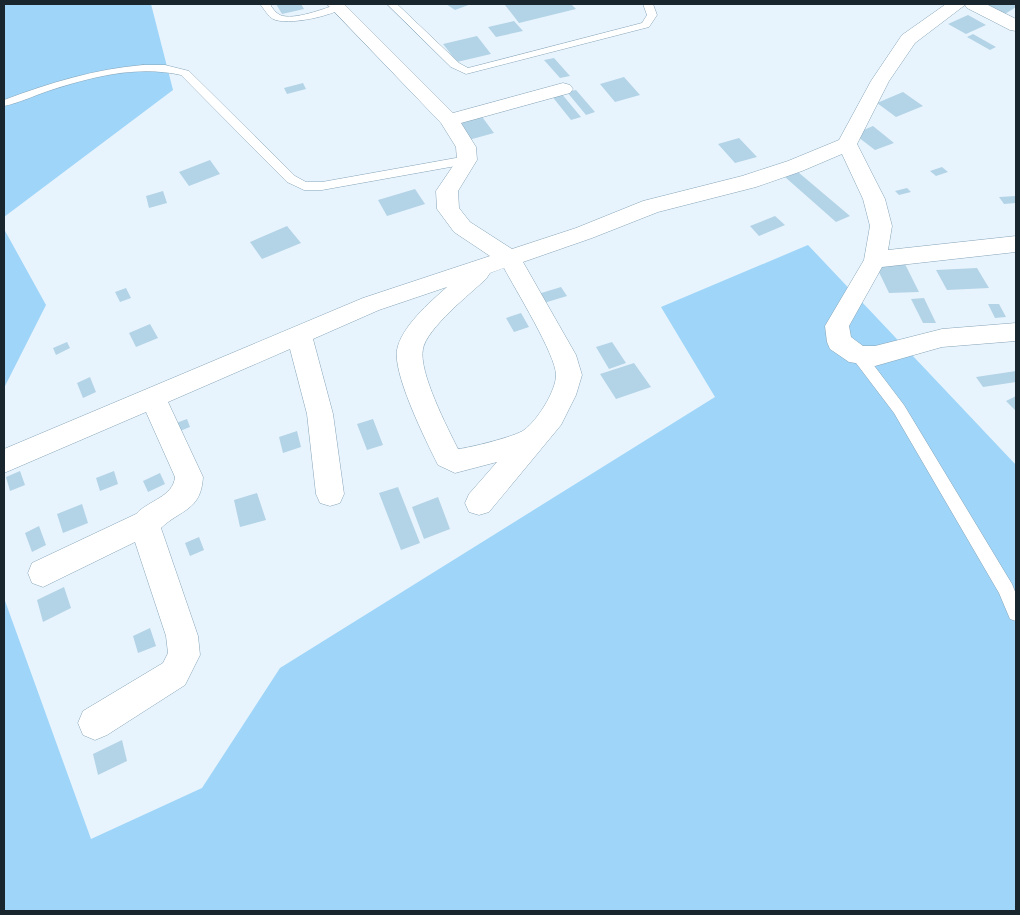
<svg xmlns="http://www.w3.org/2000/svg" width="1020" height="915" font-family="'Nunito Sans',sans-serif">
  <rect width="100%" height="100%" fill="#e8f4fd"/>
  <!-- green -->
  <path fill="#9ed5f8" d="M4 4H151L173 90 4 217Z
    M4 229 46 305 4 388Z
    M808 245 1016 465V911H4V598L91 839 202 788 280 668 715 397 661 307Z"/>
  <!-- building -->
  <path fill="#b3d3e7" d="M276 4H301L304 9 282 14Z
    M446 4H471L455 10Z
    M512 4H571L576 9 519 23 505 5Z
    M992 4H1014L1016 7 1005 14 988 6Z
    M968 15 986 25 966 34 948 24Z
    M514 21 523 31 496 37 488 27Z
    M973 34 996 47 990 50 967 37Z
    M477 36 491 54 457 62 443 44Z
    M554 58 570 76 560 78 544 60Z
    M624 77 640 95 615 102 600 84Z
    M303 83 306 89 287 94 284 88Z
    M576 90 595 112 586 115 567 92Z
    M903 92 923 106 896 117 877 103Z
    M561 93 581 117 571 120 551 95Z
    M480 114 494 133 465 141 451 122Z
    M873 126 894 143 875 150 854 134Z
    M739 138 757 157 735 163 718 144Z
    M210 160 220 174 189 186 179 172Z
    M942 167 948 172 936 176 930 171Z
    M798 172 850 216 836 222 785 177Z
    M907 188 911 192 899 195 895 191Z
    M415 189 425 204 387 216 378 200Z
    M163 191 167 203 149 208 146 196Z
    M1016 196V203L1004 204 999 197Z
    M775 216 785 225 759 236 750 226Z
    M287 226 301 243 262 259 250 242Z
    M905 264 919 292 889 293 876 266Z
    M977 268 989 288 947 290 936 270Z
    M561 287 567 296 544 303 538 294Z
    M126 288 131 298 120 302 115 292Z
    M924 298 936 323H923L911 299Z
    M988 304H999L1006 317 995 318Z
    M521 313 529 327 514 332 506 318Z
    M150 324 158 338 136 347 129 333Z
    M67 342 70 348 56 355 53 348Z
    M612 342 626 363 609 369 596 347Z
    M634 363 651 387 616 399 600 374Z
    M1016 371V382L983 387 976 377Z
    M90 377 96 392 83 398 77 383Z
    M1016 396V411L1006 401Z
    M187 419 190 427 175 433 171 425Z
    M373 419 383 445 367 450 357 424Z
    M297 431 301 447 283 453 279 437Z
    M20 471 25 485 10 491 6 477Z
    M114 471 118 484 100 491 96 478Z
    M160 473 165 484 148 492 143 481Z
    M398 487 420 543 401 550 379 493Z
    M257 493 266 520 240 527 234 500Z
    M438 497 450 529 424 539 412 507Z
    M82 504 88 523 63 533 57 514Z
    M39 526 46 545 32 552 25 533Z
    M199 537 204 550 190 556 185 543Z
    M64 587 71 608 43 622 37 600Z
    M150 628 156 646 138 653 133 636Z
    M122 740 127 761 98 775 93 754Z"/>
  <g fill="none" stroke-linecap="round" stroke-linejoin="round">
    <!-- service casing -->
    <g stroke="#86a4b8" stroke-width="1">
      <path id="service" d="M260 4H270C272 8 276 13 280 15 294 21 325 8 339 4L344 7C333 16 287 26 273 19 268 16 264 9 260 4Z
        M387 4H397L459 63 468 68 642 23 647 15 643 4H653L657 15 649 27 466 74 451 67Z
        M143 65H165L189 71 295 176 306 182H322L467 156 473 160 467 164 322 190H304L287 182 181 75C137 65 91 77 48 91 33 96 19 103 4 106V100C49 83 95 69 143 65Z
        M858 350 863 351 904 405 1012 584 1016 594V621L1010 619 999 593 894 413 853 359 851 355 853 351Z"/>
    </g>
    <!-- minor casing -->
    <g stroke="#86a4b8" stroke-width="1">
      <path id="minor" d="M327 4H344L453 113 563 83 570 85 573 89 570 93 461 123 476 147 477 160 458 191 459 208 470 222 512 249 576 228 643 201 742 176 788 161 839 140 871 81 902 35 946 4H986L1016 19V31L1010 30 967 8 965 5 915 43 889 81 857 144 885 199 892 226 888 250 1016 236V252L882 267 849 326 851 337 863 346H875L942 329 1016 323V341L942 347 875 366 849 362 830 349 827 342 825 326 864 260 870 226 863 199 842 154 802 171 756 187 658 212 592 238 523 262 576 355 582 375 576 395 561 425 489 512 479 515 469 512 465 503 469 494 497 462 455 473 438 465C426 441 393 375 397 350 401 327 430 302 447 287L379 310 313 339 333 414 344 494 340 503 330 506 320 503 316 494 307 414 290 349 168 402 203 477C201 511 181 509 161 528L198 636 200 655 185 685 107 735 95 740 83 735 78 723 83 711 163 663 168 653 166 636 135 542 43 587 32 583 28 573 32 563 136 514C149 500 173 497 175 477L146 412 4 473V449L363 298 490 256 454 232 437 209 436 191 457 160 456 147 441 123ZM504 268C515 289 556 355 556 375 556 391 537 421 524 430 517 436 469 448 458 449 448 429 418 371 423 349 426 329 471 293 486 279L490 273Z"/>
    </g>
    <!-- service -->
    <use href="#service" fill="#fff" fill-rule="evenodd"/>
    <!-- minor -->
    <use href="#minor" fill="#fff" fill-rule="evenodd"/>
  </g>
  <!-- border -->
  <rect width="1020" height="915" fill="none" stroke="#1a262e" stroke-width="10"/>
</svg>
